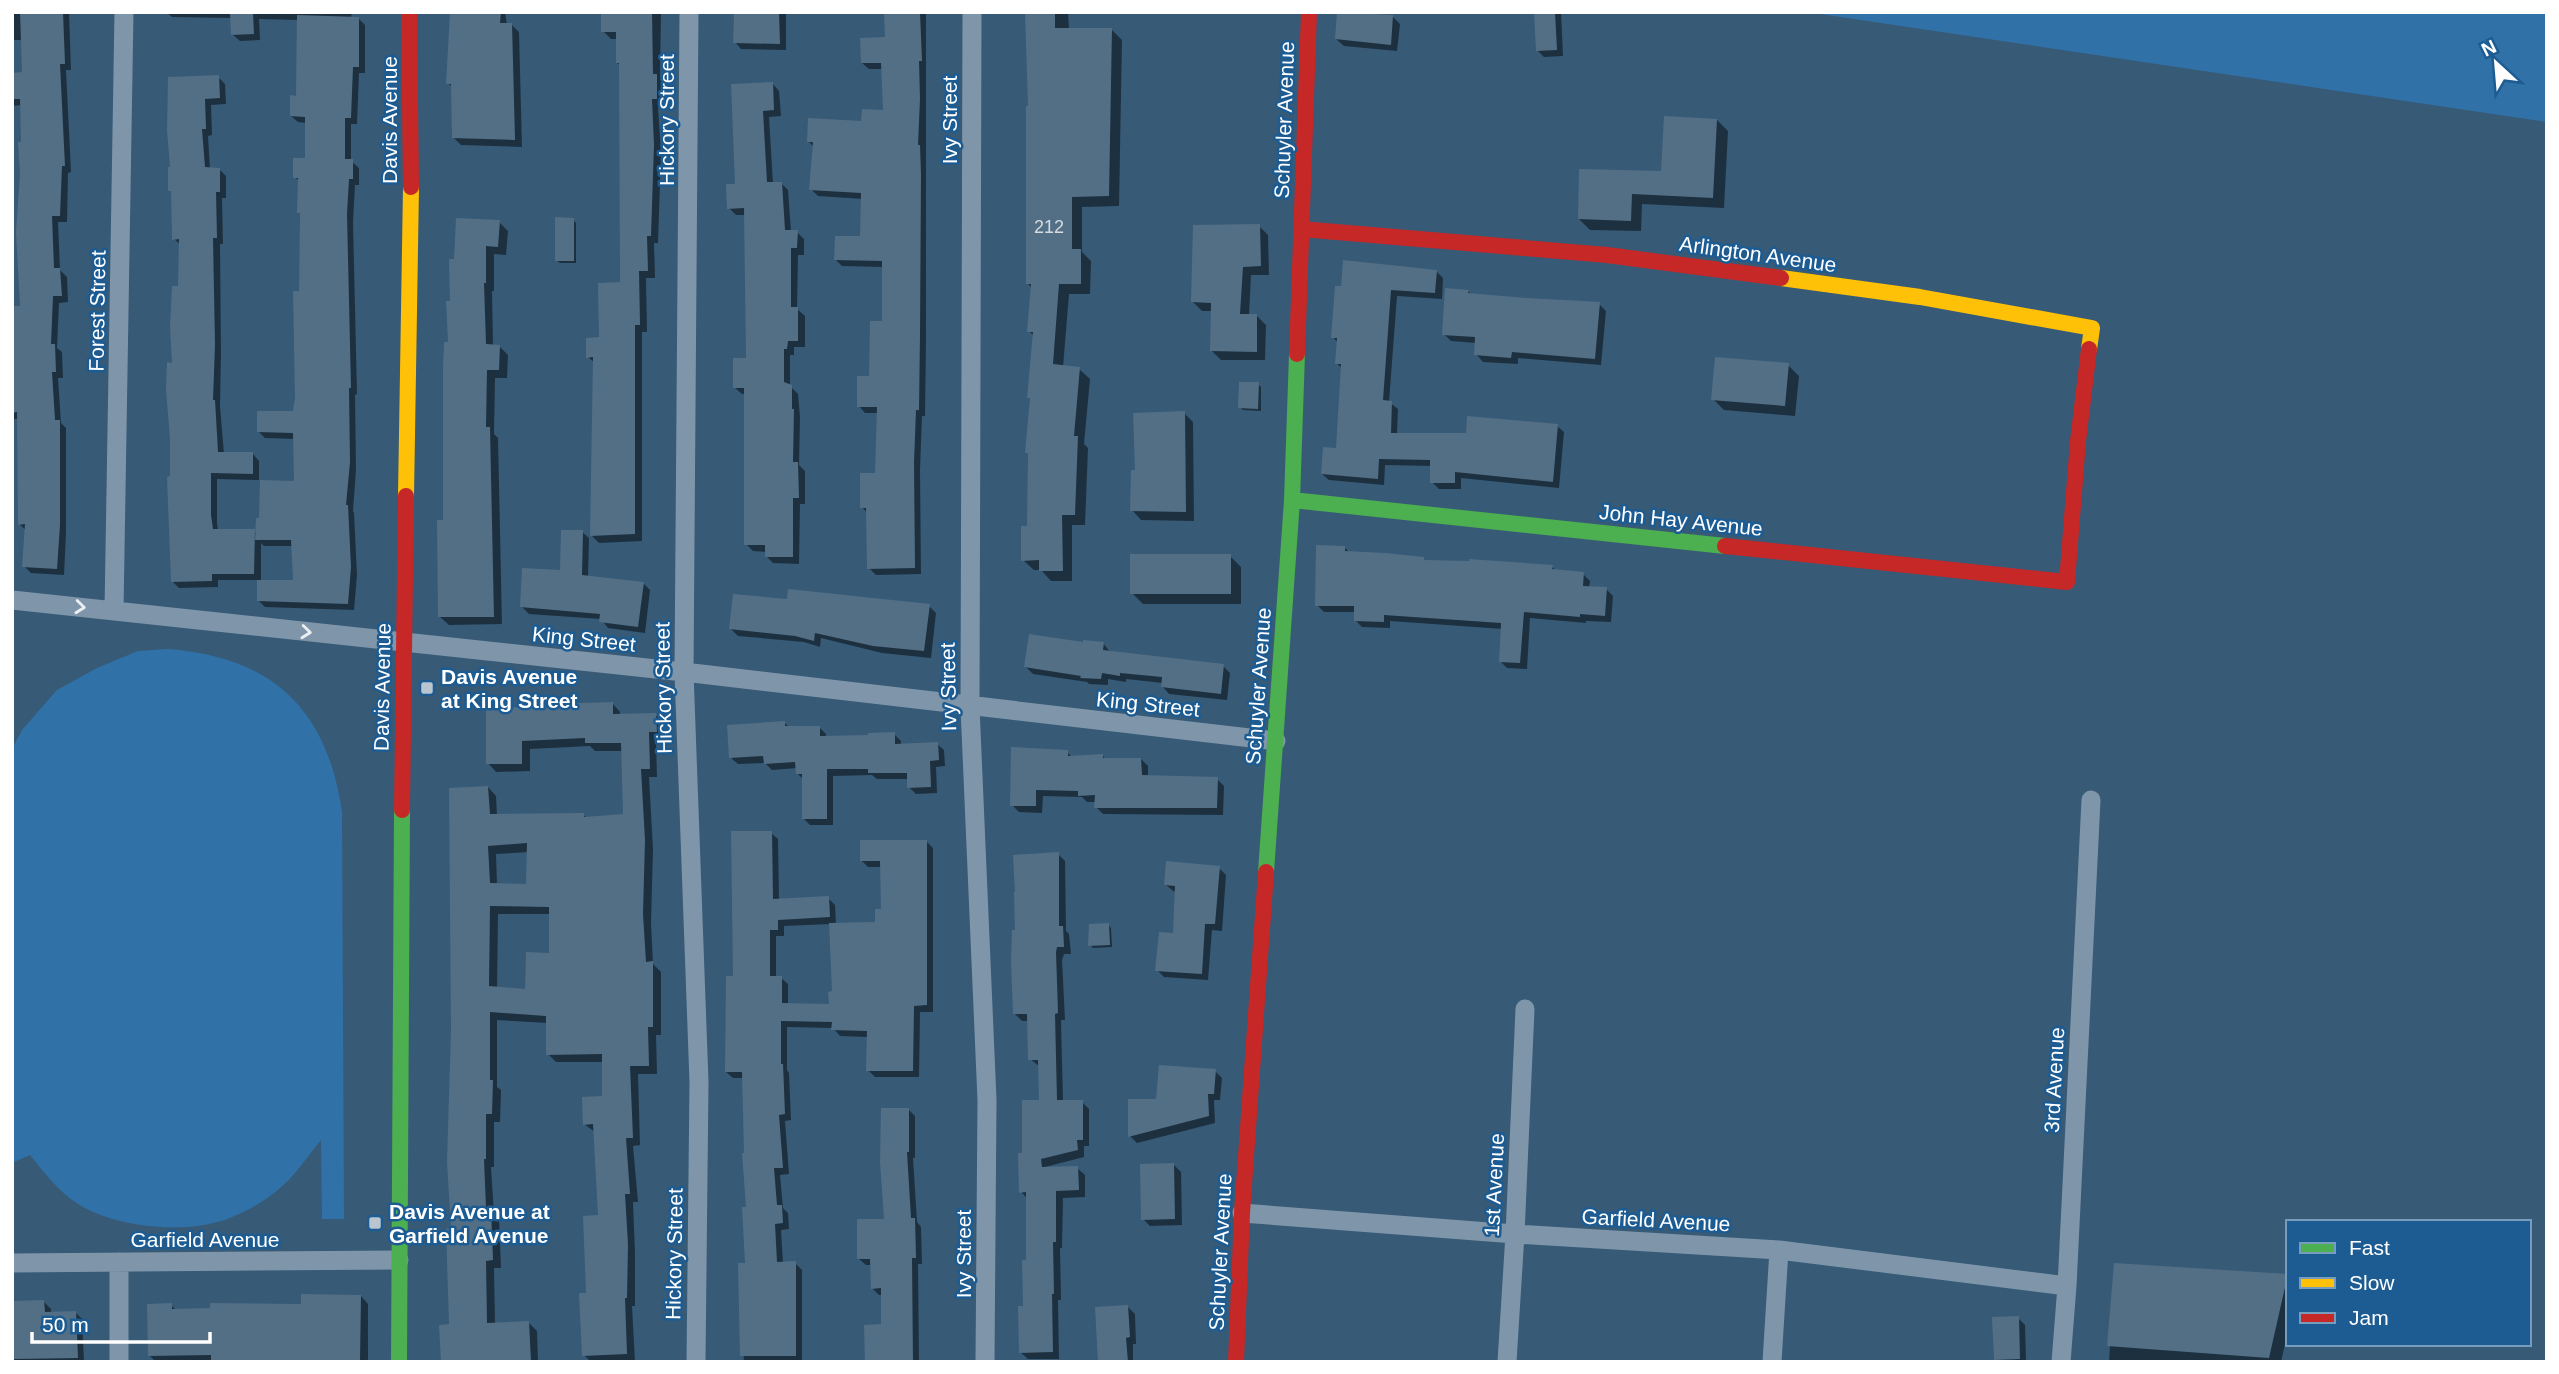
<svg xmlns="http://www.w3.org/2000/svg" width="2559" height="1374" font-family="Helvetica,sans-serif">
  <rect width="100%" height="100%" fill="#375a77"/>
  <!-- green -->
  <path fill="#3072a8" d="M1807 12H2547V122Z
    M168 649C272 657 327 708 342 812L344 1219H322L321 1140C307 1157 295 1176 279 1189 266 1200 248 1211 232 1217 189 1236 108 1228 71 1199 55 1187 43 1171 30 1155L12 1163V749L22 730 57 690 97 668 138 651Z"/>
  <!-- shadow -->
  <path fill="#0007" fill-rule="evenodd" d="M12 12H69L71 70H66L71 172 68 173 67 222H58L60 270 67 277 68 302 59 303 57 348 62 352 63 378H58L61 423 66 428V533L64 575 31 573 24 566 27 531 19 524V419H12V308H21L22 105 12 106V74H24L22 40H12Z
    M166 12H352L351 18H358L365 25V73H359L357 124H351V161L359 168V185H355L353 222 357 394 355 395 356 470 353 511 354 513 357 575 354 610 265 607 259 601V580H218V587L179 588 172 581 174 364 181 245 174 239 173 194 170 190 172 169 169 130 218 77 225 84 226 104 211 105 212 135 208 136 210 169H219L226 176V198H222L223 244H220L221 353 220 406 224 454H253L259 461V480L217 479V523L218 531H254L257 534 261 520 296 483 295 439 265 438 259 432 295 413 302 215 299 213 300 182 295 177 306 160 307 123 298 122 291 116 297 97 298 20 259 19 260 40 240 41 233 35 232 18 172 17ZM261 543 264 546H293L294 582 261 581Z
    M451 12H505L507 25H512L519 32 522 147 461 145 454 138 453 88 448 83Z
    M603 12H661L660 80 664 84V106H658L661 153 658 243H654L655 278H646L647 332H642V541L599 543 591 535 595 363 588 357 601 339 622 284 621 66 617 63V39H611L603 31Z
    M734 12H786V50L741 49 735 42Z
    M886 12H926V342L925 416H922L920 470 921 574 876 575 869 568 868 514 862 507 876 475 879 413H865L859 406 871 378 884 323V267L842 266 836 260 862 238 863 199 818 196 811 189 814 147 808 141 863 123 885 111 883 69H869L862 63 887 39Z
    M1027 12H1068L1069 29H1111L1122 40 1119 206 1082 207V252L1091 261 1090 294H1069L1063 367 1079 369 1090 379 1084 444 1088 448 1085 525H1072V581H1051L1041 570H1034L1023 560 1028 528 1030 455 1027 452 1034 336 1029 331 1032 288 1028 284 1030 108Z
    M1535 12H1561L1563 56 1544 57 1537 50Z
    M1393 17 1400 24 1397 51 1344 46 1336 39Z
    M772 83 779 91 781 116 769 117 773 184 781 183 788 190 791 232H797L804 239V255H798L797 309 805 316V347H794V355H790V386L798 394 800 417 799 465 805 471V504H800L799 564 773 563 766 556V552L753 551 746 544V394H742L734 387 747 360 746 215H736L729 208Z
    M1717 120 1728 131 1724 208 1642 204 1641 231 1590 230 1579 219 1663 173Z
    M573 220 576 223V263H560L556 260Z
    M499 222 508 231 506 255 494 254V291H492L493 346H499L508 355 507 378H495L494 434 498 438 502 624 449 625 440 617 445 522 449 344 455 261Z
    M1259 226 1268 235 1269 275H1251L1249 315 1257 316 1266 325 1265 360H1221L1212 351V311H1202L1193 302Z
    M1436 271 1443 278 1442 299 1397 296 1389 402 1398 409 1397 434 1467 435 1557 426 1564 432 1559 488 1461 478V489H1439L1432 482V466L1385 465 1384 485 1329 480 1322 474 1337 450 1343 369 1336 363 1338 343 1333 337 1337 287Z
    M1468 291 1472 295 1599 304 1606 311 1601 365 1518 358V364L1483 362 1476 354 1477 343 1451 341 1444 334Z
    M1788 365 1799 376 1795 416 1724 410 1713 399Z
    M1258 384 1261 387V411L1243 410 1240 407Z
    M1184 413 1193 422 1194 521 1141 520 1132 510 1137 472Z
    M582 532 589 538 588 577 643 583 650 590 645 633 608 628 601 619 529 614 522 607 562 572Z
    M1344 547 1350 553 1423 559 1426 562 1552 567 1556 571 1583 574 1590 581 1589 588 1606 589 1613 596 1611 622 1586 621V623L1530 618 1527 669 1507 668 1500 661 1503 629 1390 621V628L1362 627 1355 620 1356 612H1324L1317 605Z
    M1230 556 1241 567V604H1143L1132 593Z
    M789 601 929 606 936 613 931 658 882 653 821 638 820 647 804 642 738 636 731 629Z
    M1103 643 1110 652 1223 666 1230 673 1227 700 1169 694 1163 687V683L1126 679V682L1108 679V685L1089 684 1087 682 1033 674 1026 667 1084 644Z
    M612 703 620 712V716L655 715 664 723V740H656L657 777H649L653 849 651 923 653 964 661 972V1035H656L657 1074H638L640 1145 633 1146 638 1202H633L635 1253V1306H632L635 1362H591L584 1355 588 1295 600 1217 595 1132 584 1124 604 1098V1062H556L548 1054V1023L497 1020V1087L501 1090 500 1122H494V1167H491L494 1214 499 1219 501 1268H494L495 1324 529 1323 537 1331 538 1362H442L450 1326 452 1230 488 787 496 796 497 816 583 815 587 818 625 816 623 751H595L590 746 530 749V771L496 772 488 763 551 709ZM529 852 527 886 497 885 496 854ZM498 914H551V955L527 991 497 989Z
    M784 722 790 728 819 727 826 734V738L894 734 901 741V745L937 744 944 750 945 766 936 767 937 793 916 794 909 787V779H877L872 775 833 776V825H810L803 818 804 780 797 773V768L772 770 765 763 738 764 731 758Z
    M1067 752 1073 758 1103 756 1106 760 1141 759 1148 766V777L1217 779 1224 786 1223 815 1103 814 1096 807V802H1087L1082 797 1043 796 1042 813 1019 812 1012 805Z
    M771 833 778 839 779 901 828 898 835 905 836 924 876 923 882 910V867H868L861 860 926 841 933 848V1012H920L919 1077H875L868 1070V1037L840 1036 833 1028 787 1027V1070L789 1073 791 1120 785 1121 789 1174 780 1175 783 1208 788 1213 789 1229 781 1230 783 1263H795L802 1270V1362H744L739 1265H747L744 1078H733L726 1072 735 977ZM831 924 834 993 831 1006 788 1005V984L781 978H776V936H784V926Z
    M1058 854 1065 861 1066 931 1069 934 1071 954H1064L1062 960 1065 1020H1061L1063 1102H1082L1089 1109V1146H1084V1157L1045 1167 1077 1168 1085 1175V1197L1063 1198 1062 1248H1060L1061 1300H1058L1059 1359H1028L1020 1352 1028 1261V1199L1021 1192 1024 1154 1040 1102 1039 1066 1030 1059 1029 1021H1022L1015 1014 1017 931Z
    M1219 868 1226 875 1222 931 1212 930 1208 980 1164 977 1157 970 1174 935 1177 892 1173 891 1165 884Z
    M1108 924 1111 928 1112 947 1093 948 1090 945Z
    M1215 1071 1222 1078 1220 1100H1214L1215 1123 1137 1143 1130 1136 1158 1101Z
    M908 1109 915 1116V1158H913L917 1222 921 1227 922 1264H918L919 1362H867L883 1326V1295H879L872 1288V1265H866L859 1259 886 1220Z
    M1174 1165 1181 1172 1182 1225 1150 1226 1143 1219Z
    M2115 1265 2288 1276V1331L2281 1362H2109Z
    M361 1296 368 1304V1362H156L150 1356 171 1305 177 1311 302 1305Z
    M12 1302H44L51 1309V1313L75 1312 82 1319 84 1362H12Z
    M1128 1307 1135 1314 1136 1344H1133V1362H1100Z
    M2018 1318 2025 1325 2026 1362H1998L1995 1359Z"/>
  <!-- building -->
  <path fill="#536f86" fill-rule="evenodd" d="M20 12H63L65 64H60L65 166H62L60 216H52L54 268H60L62 296H53L51 344H55L56 372H52L55 420H60V525L57 569 22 567 25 524 18 525 17 412 12 413V306H20L16 232 20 174 18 142H21L20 99H12V73L22 72Z
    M450 12H501L500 23H512L515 140 452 138 451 84H446Z
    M601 12H652L653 74H657V99H652L654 145 651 236H647L648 271H639L640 325H635V534L590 536 593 357 586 358V338L599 337 598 283 620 282 619 63H616V32H601Z
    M734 12H779L780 44 733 43Z
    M884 12H920L922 61H919L920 99 918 145H920L921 174 920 335 919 410H916L914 463 915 568 867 569 866 508H860V473H875L877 407H857V376H869L870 321H882V261L834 260 835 236H860L861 193 809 190 813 142H807L808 118 861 121 862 109 883 110 881 63H861L860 38 885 37Z
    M1025 12H1055V28H1112L1109 196 1072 197V249H1081V284H1059L1053 364 1080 367 1074 436H1078L1075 515H1062L1063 571H1039V560L1021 561V526H1027L1028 453H1025L1030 398H1027L1033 332H1027L1031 284H1026V106H1028Z
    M1337 12 1393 15 1391 45 1335 39Z
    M1534 12H1555L1557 50 1536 51Z
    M230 13H253L254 34 231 35Z
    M297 15 359 17V67H353L351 118H345V159H353V179H349L347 214 351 388H349L350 462 346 505H348L351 567 348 604 257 601V580H293L291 540H255L256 518H259L260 480 294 481 293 433 257 432V411H293L295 398 293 291H299L300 213H297L298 178H293V158H305V117L290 116V95L296 96Z
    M219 75 220 98 205 99 206 129H202L205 167 220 168V192H216L217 238H213L215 345 213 400H215L218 452H253V474L211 473V515L213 529H255L254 574H212V581L171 582 167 477 170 476V439L166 389 167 362 172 363 170 327 172 286H178L179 239 172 240 171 191H168V167H170L167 130 168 77Z
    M773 82 774 110 763 111 767 182H782L785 230H798L797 248H791V307H798V341H788L787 349H784V382L792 385V409H794L793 462H798L799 498H793V557H765V545H744V388H733V358H746L744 208 727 209 726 184H735L731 84Z
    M1664 116 1717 119 1713 198 1632 194 1631 221 1578 219 1579 169 1661 171Z
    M555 217 574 218V261H555Z
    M456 218 500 220 498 247 486 246V283H484L486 344 500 345 499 370H487L486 427H490L494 617H438L437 520H443V368L444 342H448L446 301H450L449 259H454Z
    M1260 224 1261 266 1243 267 1240 314H1257V352L1210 351 1211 303 1191 302 1193 225Z
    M1343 260 1437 270 1435 293 1391 290 1383 400 1392 401 1391 433H1466L1467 416 1558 424 1553 482 1455 472V483H1430V460L1379 459 1378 479 1321 474 1323 447 1336 448 1341 364H1335L1337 338H1331L1335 286H1341Z
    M1445 288 1469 290 1468 293 1527 298 1600 302 1595 359 1512 352 1511 358 1474 355 1475 337 1442 335Z
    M1715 357 1789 363 1785 406 1711 400Z
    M1239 382H1259L1258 409 1238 408Z
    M1185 411 1186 512 1130 511 1131 470H1135L1133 413Z
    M561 530H583L582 575 644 582 638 627 599 622 600 614 520 607 522 568 560 570Z
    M1316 545 1345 546V551L1385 553 1424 557V560L1469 561V559L1553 565 1552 569 1584 572 1583 586 1607 587 1605 616 1580 614V617L1524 612 1520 663 1499 662 1501 623 1384 615V622L1354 621V606H1315Z
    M1130 554H1231V594H1130Z
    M788 589 930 604 924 651 873 646 815 633 814 641 795 636 729 629 733 594 787 599Z
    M1029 634 1083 642V640L1104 642 1103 650 1224 664 1221 694 1161 687 1162 677 1120 673V676L1102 673 1101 679 1080 678 1081 676 1024 667Z
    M613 702V714L656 713 657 732H649L650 769H641L645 840 643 914 646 962 653 961V1027H648L649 1066H630L633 1138H626L630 1194H625L628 1244 627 1298H625L627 1354 582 1356 579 1293H586L583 1216 598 1215 593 1124 583 1125 582 1097 602 1096V1054L546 1055V1016L490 1012V1080H493L492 1114H486V1159H484L486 1208 491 1209 493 1260 486 1261 487 1323 529 1321 531 1362H441L439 1325 449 1324 446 1229 451 1228 447 1162 451 1030 449 788 488 786 490 814 584 813V817L623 814 621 743H585V738L522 741V764H486V707L549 708V704ZM527 843 526 884 490 883 488 846ZM490 906 549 907V953L526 952 525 989 489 986Z
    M785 721V726H820V736L868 735V733L895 732V744L938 742 939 760 930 761 931 787 907 788V773H868V769H827V819H802V774H796L795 762 764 764 763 756 729 758 727 725Z
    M1011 747 1068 750V756L1103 754V758H1141L1142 775 1218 777 1217 808H1094L1095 795 1078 796V791L1036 790V806H1010Z
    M731 831H772L773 899 829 896 830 917 778 920V930H770V976H782V1003L829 1004 828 992 832 991 829 923 875 922V909H881L880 861H860V840H927V1005L914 1006 913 1071H866L867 1031 831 1030 832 1022 781 1021V1064H783L785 1114 779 1115 783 1168H774L777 1205H782L783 1223 775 1224 777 1262 796 1261V1356H740L738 1263H745L742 1207H746L742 1153H744L742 1072H725L726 976H733Z
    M1059 852V926H1063L1064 947H1057L1056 952 1058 1013 1055 1014 1057 1100H1083V1140H1077L1078 1150 1041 1159 1042 1167 1078 1166 1079 1190 1056 1191V1242H1053L1054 1294H1052L1053 1352 1019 1353 1018 1306H1023L1022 1260H1026V1192L1019 1193 1018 1153H1022V1100H1039L1038 1060H1028L1027 1014H1013L1011 961 1012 930H1015L1014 892H1015L1013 855Z
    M1166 861 1220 866 1215 924H1205L1202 974 1155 971 1159 932 1173 933 1175 886 1164 885Z
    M1109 923 1110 945 1088 946 1089 924Z
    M1159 1065 1216 1069 1214 1094H1208L1209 1116 1128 1137V1099H1156Z
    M881 1108H909V1152H907L911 1218H915L916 1258H912L913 1362H865L864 1325 881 1324V1288L871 1289 870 1259H857V1219H884L880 1162Z
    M1174 1163 1175 1219 1141 1220 1140 1164Z
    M2114 1263 2288 1274 2269 1358 2107 1346Z
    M301 1294 361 1295 360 1361 211 1360V1355L148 1356 147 1304 172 1303V1309L210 1308V1303L301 1304Z
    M44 1300 45 1312 76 1311 78 1358 12 1359V1301Z
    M1128 1305 1130 1337 1126 1338 1128 1362H1098L1095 1307Z
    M2019 1316 2020 1359 1994 1360 1992 1317Z"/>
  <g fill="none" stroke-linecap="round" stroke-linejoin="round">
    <!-- street -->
    <path stroke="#7f96aa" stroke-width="19" d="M689 12 684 672 699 1082 696 1362
      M972 12 970 707 987 1100 985 1362
      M12 600 684 672 1276 741
      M114 611 124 12
      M1242 1213 1515 1234 1779 1250 2067 1286
      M119 1262V1362
      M12 1263 399 1260
      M1507 1362 1515 1234 1525 1009
      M1772 1362 1779 1250
      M2061 1362 2067 1286 2091 800"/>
    <!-- fast -->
    <path stroke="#4caf50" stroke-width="16" d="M1292 500 1725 546
      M1266 872 1292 500 1297 354
      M399 1362 402 810"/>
    <!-- slow -->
    <path stroke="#ffc107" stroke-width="16" d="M1781 278 1920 297 2092 328 2089 349
      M406 496 411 187"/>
    <!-- jam -->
    <path stroke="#c62828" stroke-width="16" d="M409 12 411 187
      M1301 229 1607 255 1781 278
      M1297 354 1309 12
      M1725 546 2067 582 2078 441 2089 349
      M402 810 406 496
      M1236 1362 1242 1213 1266 872"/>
  </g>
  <!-- one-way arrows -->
  <defs><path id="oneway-chevron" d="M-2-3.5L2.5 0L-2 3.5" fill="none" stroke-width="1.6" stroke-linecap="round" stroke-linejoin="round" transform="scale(1.75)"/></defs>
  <g stroke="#eceff2">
    <use href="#oneway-chevron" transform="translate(80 607) rotate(6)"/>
    <use href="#oneway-chevron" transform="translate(306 632) rotate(6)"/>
  </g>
  <!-- markers -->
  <g fill="#b9c5cf" stroke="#1c5c92" stroke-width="2.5">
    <rect x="420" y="681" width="14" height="14" rx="3.5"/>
    <rect x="368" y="1216" width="14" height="14" rx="3.5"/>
  </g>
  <g text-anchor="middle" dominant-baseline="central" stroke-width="5" stroke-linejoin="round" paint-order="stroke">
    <!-- number labels -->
    <g font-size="18" fill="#d4dbe1">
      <text x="1049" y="227">212</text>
    </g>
    <!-- street labels -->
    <g font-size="21" fill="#fff" stroke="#1c5c92">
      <text transform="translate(389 120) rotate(-90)">Davis Avenue</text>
      <text transform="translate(666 120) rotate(-90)">Hickory Street</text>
      <text transform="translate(949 120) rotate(-90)">Ivy Street</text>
      <text transform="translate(1284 120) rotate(-88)">Schuyler Avenue</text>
      <text transform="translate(1758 254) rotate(8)">Arlington Avenue</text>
      <text transform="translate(97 311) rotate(-89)">Forest Street</text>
      <text transform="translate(1681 520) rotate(6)">John Hay Avenue</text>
      <text transform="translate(584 639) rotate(6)">King Street</text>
      <text transform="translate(1258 686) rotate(-86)">Schuyler Avenue</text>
      <text transform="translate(382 687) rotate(-89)">Davis Avenue</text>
      <text transform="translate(948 687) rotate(-91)">Ivy Street</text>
      <text transform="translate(663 688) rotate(-91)">Hickory Street</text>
      <text transform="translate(1148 704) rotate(6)">King Street</text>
      <text transform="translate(2054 1080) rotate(-87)">3rd Avenue</text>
      <text transform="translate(1494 1185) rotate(-87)">1st Avenue</text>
      <text transform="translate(1656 1220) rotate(3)">Garfield Avenue</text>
      <text x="205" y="1239">Garfield Avenue</text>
      <text transform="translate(1220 1252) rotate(-87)">Schuyler Avenue</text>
      <text transform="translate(674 1254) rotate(-89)">Hickory Street</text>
      <text transform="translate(963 1254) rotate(-90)">Ivy Street</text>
    </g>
    <!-- poi labels -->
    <g font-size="21" font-weight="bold" fill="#fff" stroke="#1c5c92" text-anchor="start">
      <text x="441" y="676">Davis Avenue<tspan x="441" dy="24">at King Street</tspan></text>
      <text x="389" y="1211">Davis Avenue at<tspan x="389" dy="24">Garfield Avenue</tspan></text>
    </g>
  </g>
  <!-- border -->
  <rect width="2559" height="1374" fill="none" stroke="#ffffff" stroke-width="28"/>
  <!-- legend -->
  <rect x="2286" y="1220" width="245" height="126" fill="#1c5c92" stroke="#779dbe" stroke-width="2"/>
  <rect x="2300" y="1243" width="35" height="10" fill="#4caf50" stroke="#779dbe" stroke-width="2"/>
  <text x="2349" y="1255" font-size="21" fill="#ffffff">Fast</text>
  <rect x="2300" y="1278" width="35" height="10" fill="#ffc107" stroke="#779dbe" stroke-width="2"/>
  <text x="2349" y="1290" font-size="21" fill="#ffffff">Slow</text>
  <rect x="2300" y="1313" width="35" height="10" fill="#c62828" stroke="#779dbe" stroke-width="2"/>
  <text x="2349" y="1325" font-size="21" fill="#ffffff">Jam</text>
  <!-- north arrow -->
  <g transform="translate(2496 63) rotate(334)" stroke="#1c5c92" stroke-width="5" paint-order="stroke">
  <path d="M0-5L12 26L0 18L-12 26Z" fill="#ffffff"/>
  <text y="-10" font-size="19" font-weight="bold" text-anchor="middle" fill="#ffffff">N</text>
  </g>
  <!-- scale -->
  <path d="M32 1332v10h178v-10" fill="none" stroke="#ffffff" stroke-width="3.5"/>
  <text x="42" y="1332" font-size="21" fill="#ffffff" stroke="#1c5c92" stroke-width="5" paint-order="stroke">50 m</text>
</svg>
